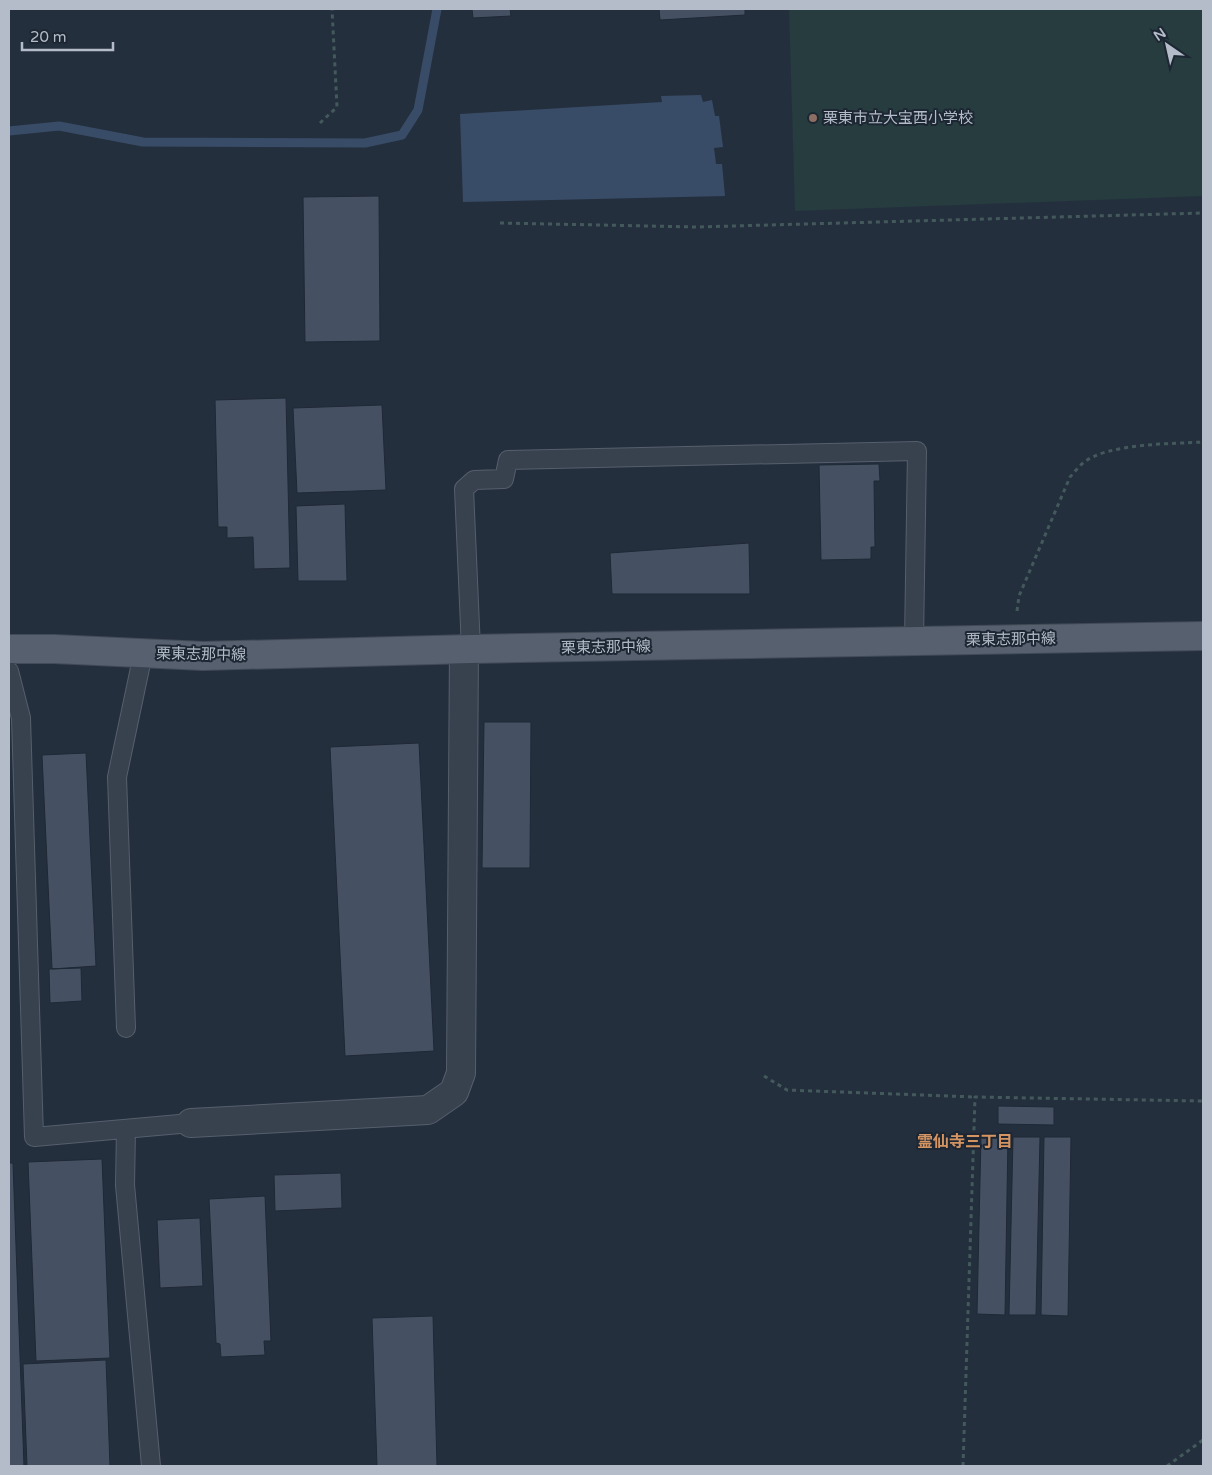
<svg xmlns="http://www.w3.org/2000/svg" width="1212" height="1475" font-family="'Varela Round','Noto Sans JP',sans-serif">
  <rect width="100%" height="100%" fill="#242f3e"/>
  <!-- green -->
  <path fill="#263c3f" d="M789 9H1203V196L795 211Z"/>
  <!-- water -->
  <path fill="#394c67" d="M701 95 703 102 712 100 715 116H719L723 147 714 148 716 164H722L725 196 463 202 460 114 662 102 661 96Z"/>
  <g fill="none" stroke-linecap="round" stroke-linejoin="round">
    <!-- stream -->
    <path stroke="#394c67" stroke-width="9" d="M9 131 59 126 143 142 365 143 402 135 418 110 437 9"/>
  </g>
  <!-- building -->
  <path fill="#455162" stroke="#1f2835" d="M472 9H510L511 16 473 18Z
    M659 9H745V15L660 20Z
    M379 196 380 341 305 342 303 197Z
    M286 398 290 568 254 569 253 537 227 538V527H218L215 400Z
    M382 405 386 490 297 493 293 408Z
    M879 464 880 481H874L875 547H871V559L821 560 819 465Z
    M345 504 347 581H298L296 506Z
    M749 543 750 594H612L610 553Z
    M484 722H531L530 868H482Z
    M419 743 434 1051 345 1056 330 747Z
    M86 753 96 966 52 969 42 755Z
    M81 968 82 1001 50 1003 49 969Z
    M998 1106 1054 1107V1125L998 1124Z
    M981 1136H1008L1005 1315 977 1314Z
    M1013 1137H1040L1036 1315H1009Z
    M1044 1137H1071L1068 1316 1041 1315Z
    M102 1159 110 1358 36 1361 28 1162Z
    M9 1163H13L24 1466H9Z
    M341 1173 342 1208 275 1211 274 1175Z
    M265 1196 271 1341H264L265 1355 221 1357 220 1344 216 1343 209 1199Z
    M200 1218 203 1286 160 1288 157 1220Z
    M433 1316 437 1466H377L372 1318Z
    M106 1360 110 1466H27L23 1364Z"/>
  <g fill="none" stroke-linecap="round" stroke-linejoin="round">
    <!-- service casing -->
    <g stroke="#565f6c" stroke-width="20">
      <path id="service" d="M471 649 464 489 474 480 504 479 508 460 917 451 914 641
        M9 671 21 718 34 1137 191 1123
        M126 1028 117 777 143 654
        M126 1129 125 1185 151 1466"/>
    </g>
    <!-- tertiary casing -->
    <g stroke="#565f6c" stroke-width="30">
      <path id="tertiary" d="M191 1123 428 1110 454 1092 461 1073 464 649"/>
    </g>
    <!-- primary casing -->
    <g stroke="#414a57" stroke-width="30">
      <path id="primary" d="M9 649H54L203 656 471 649 1203 636"/>
    </g>
    <!-- path -->
    <path stroke="#44595c" stroke-width="3" stroke-dasharray="4 4" stroke-linecap="butt" d="M320 123 337 107 332 9
      M500 223 697 227 1203 213
      M1017 611 1019 596 1070 477C1074 473 1078 467 1083 463 1107 443 1172 444 1203 442
      M764 1076 787 1090 975 1097
      M963 1466 975 1097 1203 1101
      M1167 1466 1203 1440"/>
    <!-- service -->
    <use href="#service" stroke="#38414e" stroke-width="18"/>
    <!-- tertiary -->
    <use href="#tertiary" stroke="#38414e" stroke-width="28"/>
    <!-- primary -->
    <use href="#primary" stroke="#56606e" stroke-width="28"/>
  </g>
  <!-- markers -->
  <circle fill="#8d6e63" stroke="#1d2633" stroke-width="2" cx="813" cy="118" r="5"/>
  <g text-anchor="middle" dominant-baseline="central" stroke-width="4" stroke-linejoin="round" paint-order="stroke">
    <!-- poi labels -->
    <g font-size="15" fill="#b4bcc9" stroke="#1d2633" text-anchor="start">
      <text x="823" y="118">栗東市立大宝西小学校</text>
    </g>
    <!-- street labels -->
    <g font-size="15" fill="#b4bcc9" stroke="#1d2633">
      <text transform="translate(1011 639) rotate(-1)">栗東志那中線</text>
      <text transform="translate(606 647) rotate(-1)">栗東志那中線</text>
      <text transform="translate(201 654) rotate(1)">栗東志那中線</text>
    </g>
    <!-- neighbourhood labels -->
    <g font-size="16" font-weight="bold" fill="#d59563" stroke="#1d2633">
      <text x="965" y="1142">霊仙寺三丁目</text>
    </g>
  </g>
  <!-- border -->
  <rect width="1212" height="1475" fill="none" stroke="#b4bcc9" stroke-width="20"/>
  <!-- north arrow -->
  <g transform="translate(1167 45) rotate(326)" stroke="#1d2633" stroke-width="4" paint-order="stroke">
  <path d="M0-4L9 19L0 12L-9 19Z" fill="#b4bcc9"/>
  <text y="-8" font-size="14" font-weight="bold" text-anchor="middle" fill="#b4bcc9">N</text>
  </g>
  <!-- scale -->
  <path d="M22 42v8h91v-8" fill="none" stroke="#b4bcc9" stroke-width="2.5"/>
  <text x="30" y="42" font-size="15" fill="#b4bcc9" stroke="#1d2633" stroke-width="4" paint-order="stroke">20 m</text>
</svg>
